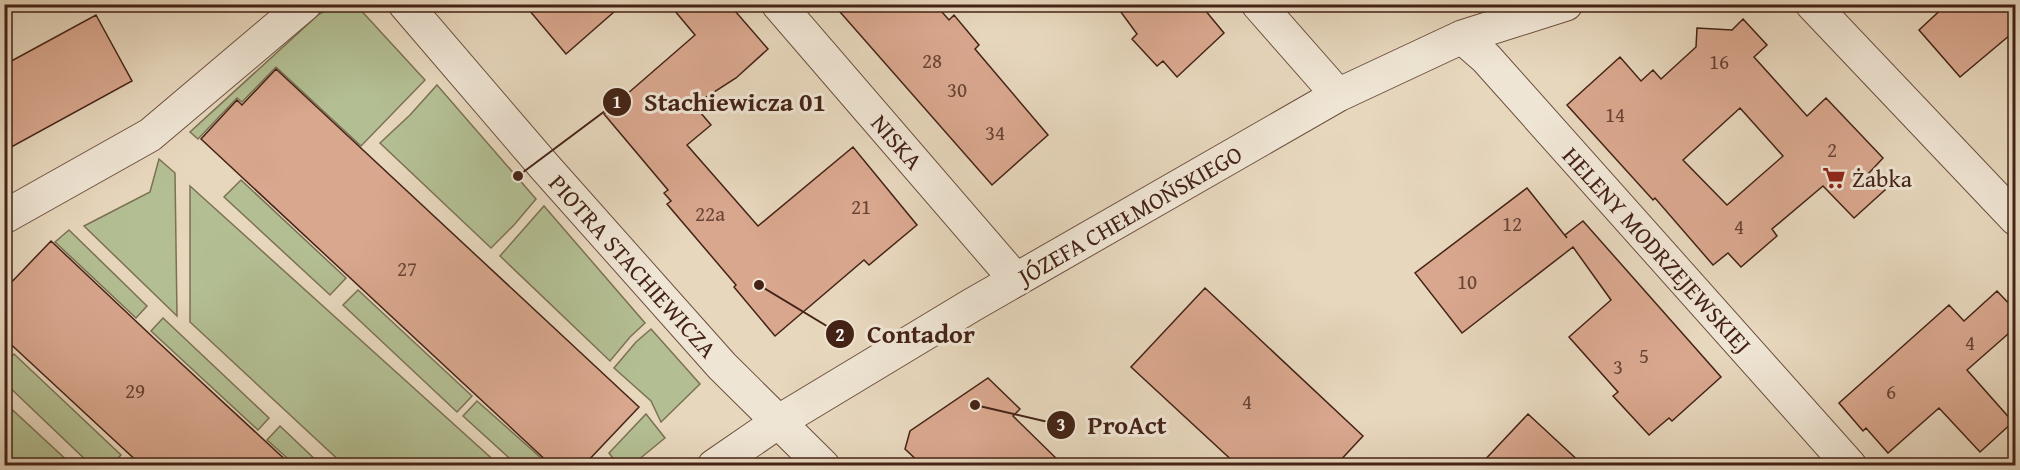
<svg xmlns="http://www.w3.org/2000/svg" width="2020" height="470" font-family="'Gentium Book Plus',serif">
  <rect width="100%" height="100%" fill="#e7d7bd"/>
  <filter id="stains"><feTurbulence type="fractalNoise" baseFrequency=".00333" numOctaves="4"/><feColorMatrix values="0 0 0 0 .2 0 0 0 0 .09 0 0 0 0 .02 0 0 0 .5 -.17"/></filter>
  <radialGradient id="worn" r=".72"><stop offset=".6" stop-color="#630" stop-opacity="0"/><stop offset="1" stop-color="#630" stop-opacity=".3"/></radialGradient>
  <!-- green -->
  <path fill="#b3bf93" stroke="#7c7154" stroke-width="1.5" d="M337 5H356L425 80 361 146 276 67 242 102 237 98 198 139 190 132 319 14Z
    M437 85 536 199 514 225 491 248 380 143 410 115Z
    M159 159 175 173 177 316 84 226 150 192Z
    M241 180 346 278 330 295 224 197Z
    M190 186 499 465H344L190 322Z
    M544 206 645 323 630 337 610 361 500 256Z
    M69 230 147 306 136 318 55 242Z
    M358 290 472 396 457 412 343 305Z
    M163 318 269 418 258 430 151 331Z
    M651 329 700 384 661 422 651 401 614 368 636 342Z
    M14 354 121 455 111 465H91L5 383V363Z
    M477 401 549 465H517L463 416Z
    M4 403H5L72 465H5Z
    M646 414 665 438 632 465H618L609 453Z
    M280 426 321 465H295L267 440Z"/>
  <!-- building -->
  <path fill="#d9a78e" stroke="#442316" stroke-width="1.5" fill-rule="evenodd" d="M524 4H623L566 54Z
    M669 4H729L768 49 736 78 694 105 711 125 687 145 758 226 853 147 917 225 869 265 864 260 775 336 734 287 736 285 667 204 671 201 664 193 668 190 604 114 695 35Z
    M833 4H935L949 20 954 15 979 45 975 49 1048 135 992 185Z
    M1115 4H1200L1224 33 1177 77 1163 61 1157 66 1132 39 1137 34Z
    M1947 4H2016V30L1960 77 1919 30Z
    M96 15 132 81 4 151V65Z
    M1743 19 1767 45 1754 57 1807 116 1826 98 1883 158 1869 173 1885 190 1854 218 1823 186 1772 229 1777 236 1741 267 1728 253 1713 265 1655 198 1653 200 1567 105 1620 57 1641 81 1653 70 1661 79 1696 47 1697 28 1732 30ZM1740 108 1783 156 1727 205 1683 160Z
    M276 69 639 407 584 465H551L201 139 237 100 242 105Z
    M1527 188 1567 238 1565 235 1583 221 1721 377 1672 421 1669 418 1649 435 1613 396 1618 392 1569 337 1611 300 1573 247 1462 333 1415 273Z
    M51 241 158 342 291 465H141L4 338V290Z
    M1205 288 1363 436 1336 465H1237L1131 367Z
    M1997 291 2016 311V327L1967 370 2013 422 1980 452 1939 408 1888 453 1866 428 1863 431 1839 403 1949 305 1964 321Z
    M988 378 1020 409 1013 416 1063 465H922L905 449 910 431Z
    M1528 414 1583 465H1480Z"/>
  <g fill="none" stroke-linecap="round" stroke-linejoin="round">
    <!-- minor casing -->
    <g stroke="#6d5040" stroke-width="35">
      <path id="minor" d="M405 4 544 166 722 366 823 466
        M778 4 1016 280
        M1258 4 1338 95
        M1812 4 2016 219
        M1462 37 1486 58 1850 466
        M4 217 150 135 305 4
        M714 466 778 422 972 305 1338 95 1462 37 1566 4"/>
    </g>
    <!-- minor -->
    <use href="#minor" stroke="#efe5d4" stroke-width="33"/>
  </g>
  <!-- icons -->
  <defs>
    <g id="supermarket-bare" transform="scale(1.8)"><path d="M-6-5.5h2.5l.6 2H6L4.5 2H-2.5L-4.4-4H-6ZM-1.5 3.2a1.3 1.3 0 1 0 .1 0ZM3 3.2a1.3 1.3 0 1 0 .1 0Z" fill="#8f2418" stroke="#efe5d4" stroke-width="2.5" paint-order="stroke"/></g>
  </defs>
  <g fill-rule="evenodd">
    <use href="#supermarket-bare" x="1834" y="178"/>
  </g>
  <g text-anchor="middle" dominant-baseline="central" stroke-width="6" stroke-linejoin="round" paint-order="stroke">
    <!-- number labels -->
    <g font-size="21" fill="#694434">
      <text x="932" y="60">28</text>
      <text x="1719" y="61">16</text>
      <text x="957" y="89">30</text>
      <text x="1615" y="114">14</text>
      <text x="995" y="132">34</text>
      <text x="1832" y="149">2</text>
      <text x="861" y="206">21</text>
      <text x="710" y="213">22a</text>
      <text x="1512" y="223">12</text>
      <text x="1739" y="226">4</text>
      <text x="407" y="268">27</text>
      <text x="1467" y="281">10</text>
      <text x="1970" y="342">4</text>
      <text x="1644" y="355">5</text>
      <text x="1618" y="366">3</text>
      <text x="135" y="390">29</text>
      <text x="1891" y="391">6</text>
      <text x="1247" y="401">4</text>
    </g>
    <!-- street labels -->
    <g font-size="24" fill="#442316" stroke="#efe5d4">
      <text transform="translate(897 142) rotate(49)">NISKA</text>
      <text transform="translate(1130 215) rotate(-30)">JÓZEFA CHEŁMOŃSKIEGO</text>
      <text transform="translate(1657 250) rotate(48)">HELENY MODRZEJEWSKIEJ</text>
      <text transform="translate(633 266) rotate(48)">PIOTRA STACHIEWICZA</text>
    </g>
    <!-- poi labels -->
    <g font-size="24" fill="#442316" stroke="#efe5d4" text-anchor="start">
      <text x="1852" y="178">Żabka</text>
    </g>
  </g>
  <!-- callouts -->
  <path fill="none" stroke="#442316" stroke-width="2" d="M518 176L617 102M759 285L840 334M975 405L1061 425"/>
  <g fill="#442316" stroke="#efe5d4" stroke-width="2">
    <circle cx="518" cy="176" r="6"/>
    <circle cx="759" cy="285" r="6"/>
    <circle cx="975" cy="405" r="6"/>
    <circle cx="617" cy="102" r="15"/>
    <circle cx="840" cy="334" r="15"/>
    <circle cx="1061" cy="425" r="15"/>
  </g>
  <g font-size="18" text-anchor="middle" font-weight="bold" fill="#fff">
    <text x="617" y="108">1</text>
    <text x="840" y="341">2</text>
    <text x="1061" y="431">3</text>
  </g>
  <g font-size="26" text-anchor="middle" font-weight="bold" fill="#442316" stroke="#efe5d4" stroke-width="6" stroke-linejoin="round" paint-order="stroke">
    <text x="735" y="111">Stachiewicza 01</text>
    <text x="921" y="343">Contador</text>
    <text x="1127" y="434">ProAct</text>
  </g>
  <!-- margin -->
  <rect width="2020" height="470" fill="none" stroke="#e7d7bd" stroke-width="24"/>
  <rect x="6" y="6" width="2008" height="458" fill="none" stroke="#442316" stroke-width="3"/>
  <rect x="12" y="12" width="1996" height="446" fill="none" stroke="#442316" stroke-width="1.5"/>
  <rect width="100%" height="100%" filter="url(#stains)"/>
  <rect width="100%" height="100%" fill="url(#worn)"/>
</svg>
